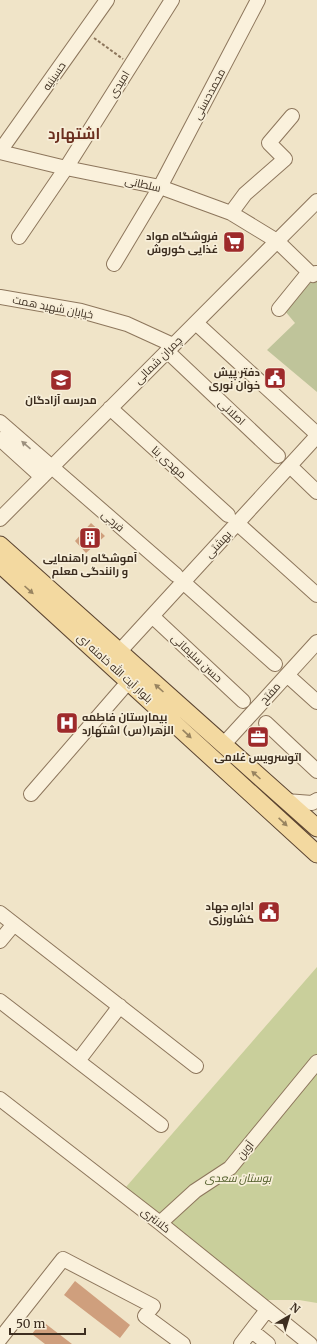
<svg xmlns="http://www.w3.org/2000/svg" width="317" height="1344" font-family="Merriweather,Cairo,serif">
  <rect width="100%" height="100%" fill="#f0e4c8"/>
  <!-- green -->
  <path fill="#c9cf9b" d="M317 967V1303L299 1300H263L126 1187Z"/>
  <!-- cemetery -->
  <path fill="#bfc49a" d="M317 275V392L267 350 295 323 285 311Z"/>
  <!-- building -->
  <path fill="#cf9f7d" d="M273 372 281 378 276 383 269 377Z
    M91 523 105 536 86 553 75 541Z
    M75 1281 130 1325 120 1338 64 1295Z
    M42 1321 72 1344H45L32 1334Z"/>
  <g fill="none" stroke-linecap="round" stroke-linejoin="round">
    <!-- minor casing -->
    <g stroke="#8d765c" stroke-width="16">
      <path id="minor" d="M0 151 107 0
        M0 152 66 168 160 187 231 213 277 241 309 272
        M231 213 245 194 285 159 269 143 292 116
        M19 237 66 168 172 0
        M114 264 160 187 258 0
        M0 297 81 311 127 324 173 345
        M279 309 309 272 313 275 316 273
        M196 323 317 434
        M167 351 278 456
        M110 408 228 515
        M0 422 176 575
        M0 439 42 477
        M290 466 317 492
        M0 519 317 201
        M237 523 317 595
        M183 582 275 664
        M152 616 243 701
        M119 652 317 436
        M287 675 317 702
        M266 723 317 771
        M223 745 317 642
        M31 794 129 681
        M286 801 312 803 317 800
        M0 913 196 1066
        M0 941 14 924
        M0 1001 161 1125
        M78 1061 120 1006
        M0 1099 160 1223 310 1344
        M160 1223 195 1191 230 1168 317 1062
        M252 1331 268 1344
        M0 1339 63 1259 153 1306 145 1316 183 1344
        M241 1344 267 1310"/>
    </g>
    <!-- major casing -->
    <g stroke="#5b4430" stroke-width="19">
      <path id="major" d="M0 545 317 828
        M0 564 317 854"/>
    </g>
    <!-- path -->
    <path stroke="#8d765c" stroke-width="2" stroke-dasharray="3 2" stroke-linecap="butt" d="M94 38 123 59"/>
    <!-- minor -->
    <use href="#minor" stroke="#faf1dc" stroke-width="14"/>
    <!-- major -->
    <use href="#major" stroke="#f3d9a0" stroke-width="17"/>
  </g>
  <!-- one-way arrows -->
  <defs><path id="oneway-solid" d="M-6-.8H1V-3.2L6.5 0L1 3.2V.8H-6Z"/></defs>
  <use fill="#9c907e" href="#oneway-solid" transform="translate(26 445) rotate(-139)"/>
  <g fill="#988460">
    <use href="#oneway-solid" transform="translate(29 590) rotate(42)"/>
    <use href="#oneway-solid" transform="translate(159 688) rotate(-138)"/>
    <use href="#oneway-solid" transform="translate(187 734) rotate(43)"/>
    <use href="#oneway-solid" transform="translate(256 775) rotate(-138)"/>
    <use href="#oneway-solid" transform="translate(283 822) rotate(43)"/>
  </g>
  <!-- icons -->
  <defs>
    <g id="supermarket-square" transform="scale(1.15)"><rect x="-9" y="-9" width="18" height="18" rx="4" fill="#9e2a2b" stroke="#f7eed8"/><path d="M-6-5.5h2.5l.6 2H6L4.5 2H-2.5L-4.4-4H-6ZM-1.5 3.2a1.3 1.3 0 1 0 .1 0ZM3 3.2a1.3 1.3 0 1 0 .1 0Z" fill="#fff"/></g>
    <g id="civic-square" transform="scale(1.15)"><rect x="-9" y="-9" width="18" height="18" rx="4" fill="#9e2a2b" stroke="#f7eed8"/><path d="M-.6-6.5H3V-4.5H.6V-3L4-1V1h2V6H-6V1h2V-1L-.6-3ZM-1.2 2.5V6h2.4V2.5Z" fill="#fff"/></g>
    <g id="school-square" transform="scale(1.15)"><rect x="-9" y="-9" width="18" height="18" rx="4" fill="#9e2a2b" stroke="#f7eed8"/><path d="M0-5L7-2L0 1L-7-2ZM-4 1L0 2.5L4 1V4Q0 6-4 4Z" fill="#fff"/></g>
    <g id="building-square" transform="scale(1.15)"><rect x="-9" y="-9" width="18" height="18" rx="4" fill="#9e2a2b" stroke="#f7eed8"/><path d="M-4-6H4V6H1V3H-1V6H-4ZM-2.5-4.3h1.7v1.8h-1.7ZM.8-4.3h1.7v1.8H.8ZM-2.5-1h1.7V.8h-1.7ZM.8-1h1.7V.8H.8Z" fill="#fff"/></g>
    <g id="hospital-square" transform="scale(1.15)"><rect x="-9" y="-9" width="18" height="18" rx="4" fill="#9e2a2b" stroke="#f7eed8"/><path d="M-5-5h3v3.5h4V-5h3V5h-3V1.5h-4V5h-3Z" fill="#fff"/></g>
    <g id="office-square" transform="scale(1.15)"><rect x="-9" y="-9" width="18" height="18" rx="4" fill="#9e2a2b" stroke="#f7eed8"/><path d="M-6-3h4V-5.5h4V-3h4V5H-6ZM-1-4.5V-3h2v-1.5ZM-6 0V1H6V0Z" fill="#fff"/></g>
  </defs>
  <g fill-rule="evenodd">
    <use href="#supermarket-square" x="234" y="242"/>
    <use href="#civic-square" x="275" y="378"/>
    <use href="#school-square" x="61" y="380"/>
    <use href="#building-square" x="90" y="538"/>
    <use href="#hospital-square" x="67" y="723"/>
    <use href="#office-square" x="258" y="737"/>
    <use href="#civic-square" x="269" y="912"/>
  </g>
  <g text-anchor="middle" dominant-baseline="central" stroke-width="3.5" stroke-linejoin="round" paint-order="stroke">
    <!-- street labels -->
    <g font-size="11" fill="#3d2e20" stroke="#f7eed8">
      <text transform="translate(54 76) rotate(-55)">حسینیه</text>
      <text transform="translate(119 84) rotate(-58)">امیدی</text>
      <text transform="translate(209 94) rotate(-62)">محمدحسنی</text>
      <text transform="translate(143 184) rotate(13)">سلطانی</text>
      <text transform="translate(53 307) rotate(11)">خیابان شهید همت</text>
      <text transform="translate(158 360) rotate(-45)">چمران شمالی</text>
      <text transform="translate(232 412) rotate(43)">اصلانی</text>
      <text transform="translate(169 462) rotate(42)">مهدی بنا</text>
      <text transform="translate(113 521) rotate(41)">فرجی</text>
      <text transform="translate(218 544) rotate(-47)">بهشتی</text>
      <text transform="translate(197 658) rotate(43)">حسن سلیمانی</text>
      <text transform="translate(115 668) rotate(42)">بلوار آیت الله خامنه ای</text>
      <text transform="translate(270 693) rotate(-48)">مفتح</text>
      <text transform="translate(245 1150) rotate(-51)">آوین</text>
      <text transform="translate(156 1220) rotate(38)">کلانتری</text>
    </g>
    <!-- poi labels -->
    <g font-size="11" font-weight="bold" fill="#3d2e20" stroke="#f7eed8" text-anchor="end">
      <text x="218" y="236">فروشگاه مواد<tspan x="218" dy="13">غذایی کوروش</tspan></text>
      <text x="260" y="372">دفتر پیش<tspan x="260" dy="13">خوان نوری</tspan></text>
      <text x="61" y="400" text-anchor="middle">مدرسه آزادگان</text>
      <text x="90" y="558" text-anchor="middle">آموشگاه راهنمایی<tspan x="90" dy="13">و رانندگی معلم</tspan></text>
      <text x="82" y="717" text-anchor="start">بیمارستان فاطمه<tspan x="82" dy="13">الزهرا(س) اشتهارد</tspan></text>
      <text x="258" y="757" text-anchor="middle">اتوسرویس غلامی</text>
      <text x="254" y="906">اداره جهاد<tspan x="254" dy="13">کشاورزی</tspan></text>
    </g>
    <!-- park labels -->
    <g font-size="11" font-style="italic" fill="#4d5a26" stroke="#f7eed8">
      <text x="238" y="1178">بوستان سعدی</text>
    </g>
    <!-- district labels -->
    <g font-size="15" font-weight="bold" fill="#6b2e1e" stroke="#f7eed8">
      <text x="74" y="133">اشتهارد</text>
    </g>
  </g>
  <!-- north arrow -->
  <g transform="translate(289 1316) rotate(38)" stroke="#f7eed8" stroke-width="3" paint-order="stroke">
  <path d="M0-3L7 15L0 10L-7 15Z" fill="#3d2e20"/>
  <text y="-6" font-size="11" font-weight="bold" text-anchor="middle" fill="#3d2e20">N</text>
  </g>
  <!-- scale -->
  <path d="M10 1328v6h75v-6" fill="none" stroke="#3d2e20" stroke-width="2"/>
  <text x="16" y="1328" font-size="12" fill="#3d2e20" stroke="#f7eed8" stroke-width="3" paint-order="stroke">50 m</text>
</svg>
